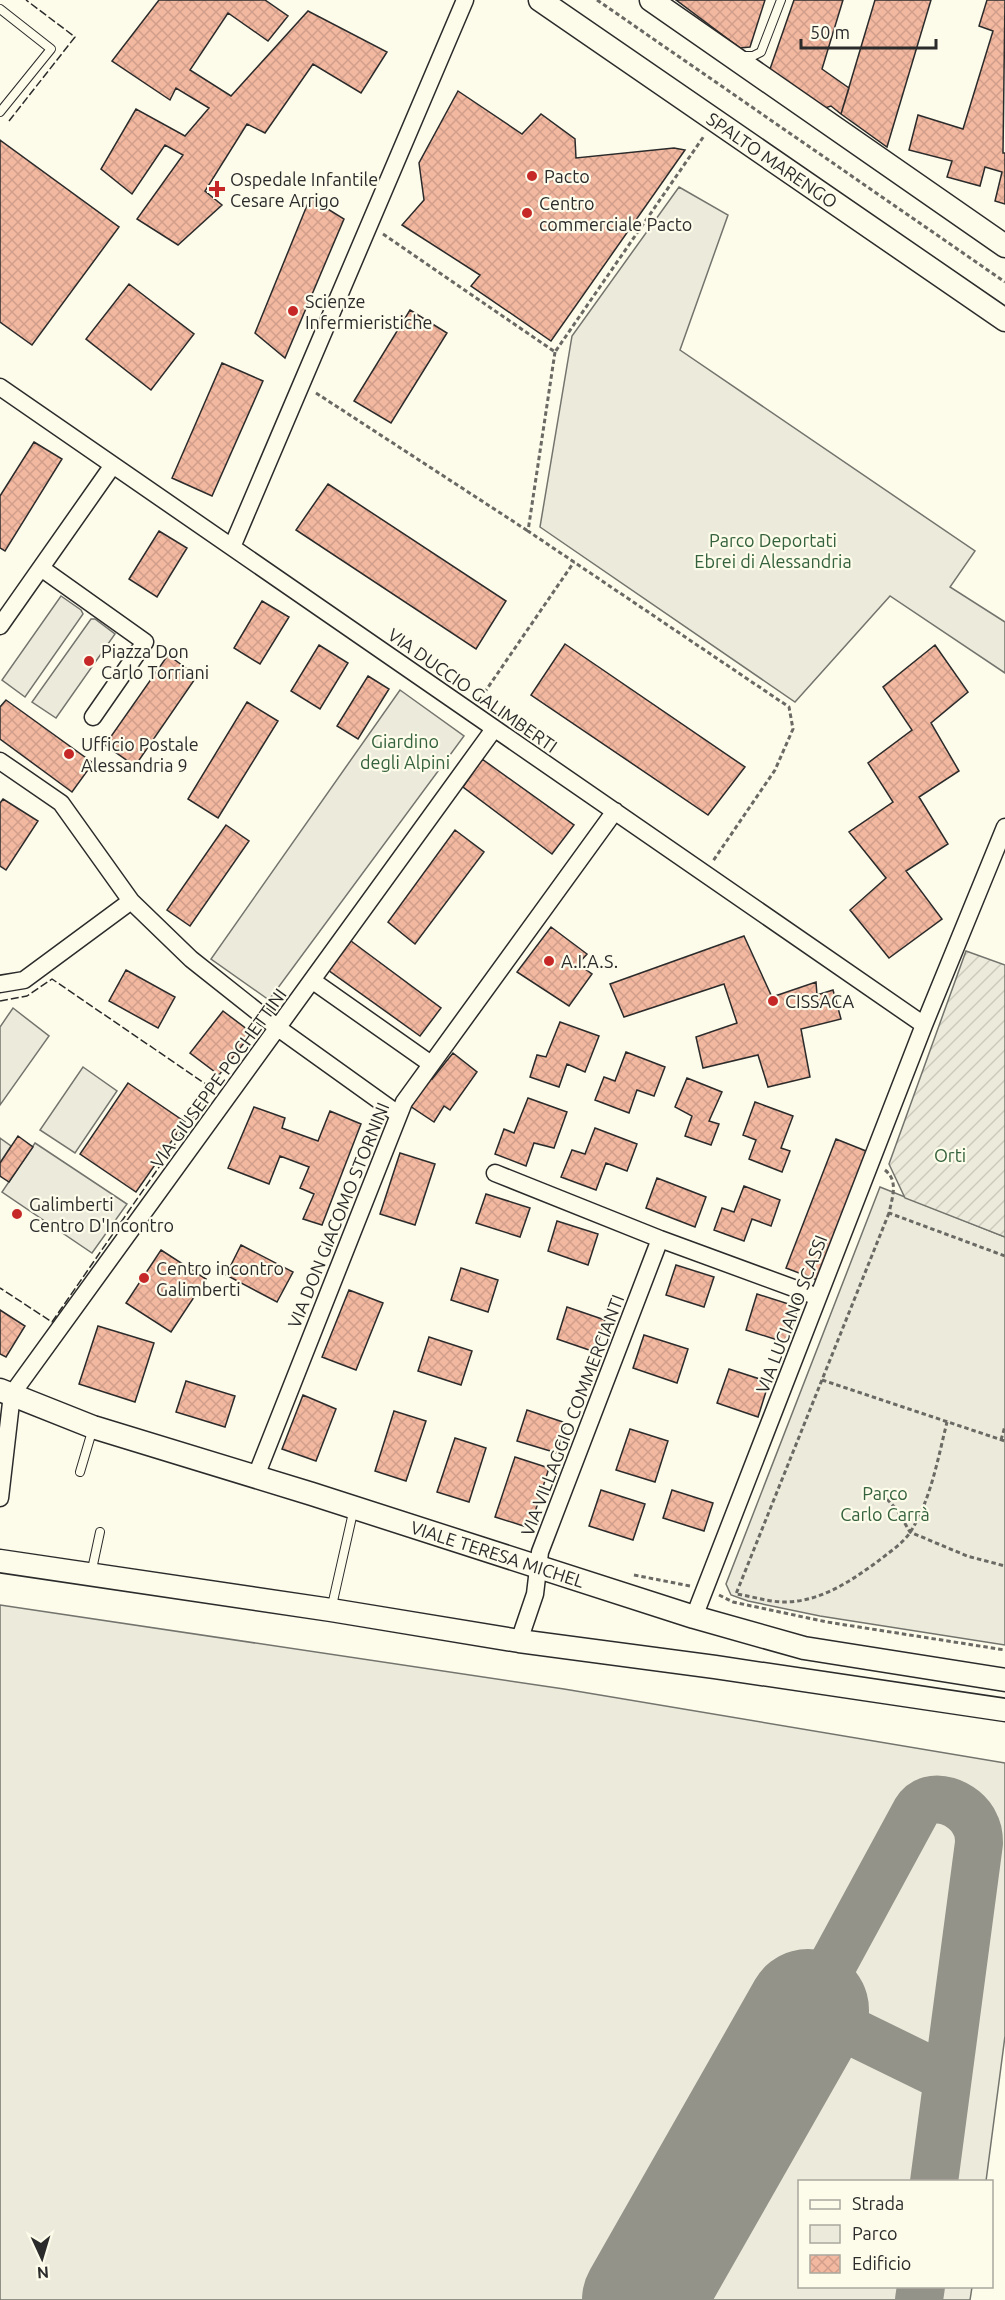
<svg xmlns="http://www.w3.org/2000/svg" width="1005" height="2300" font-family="Ubuntu,sans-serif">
  <defs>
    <pattern id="garden-furrows" width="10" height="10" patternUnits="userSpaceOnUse" patternTransform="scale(1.5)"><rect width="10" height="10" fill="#ecebdb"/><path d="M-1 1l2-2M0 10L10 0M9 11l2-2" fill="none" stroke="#cbcabc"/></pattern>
    <pattern id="building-cross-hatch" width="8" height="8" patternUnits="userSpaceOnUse" patternTransform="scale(1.5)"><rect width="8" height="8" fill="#f2b8a0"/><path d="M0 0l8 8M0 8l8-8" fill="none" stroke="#d09e8a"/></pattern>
  </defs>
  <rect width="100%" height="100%" fill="#fdfbea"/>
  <!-- green -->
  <path fill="#ecebdb" stroke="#74746e" stroke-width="1.5" d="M679 187 728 215 680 350 975 551 950 587 1005 622V673L890 596 795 702 540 527 572 336Z
    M61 596 81 610 83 614 25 697 2 680Z
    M91 619H95L115 634 56 718 32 702Z
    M400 690 464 736 269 1000 211 959Z
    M13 1008 49 1036 0 1105V1027Z
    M83 1067 117 1091 75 1153 40 1130Z
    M0 1138 11 1146 0 1163Z
    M35 1143 127 1204 92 1253 2 1192Z
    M880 1187 1005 1237V1645L820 1616 748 1601 731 1595 726 1584Z
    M0 1605 564 1689 1005 1763V2036L986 2181 800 2182V2286L972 2287 970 2300H0Z"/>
  <!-- garden -->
  <path fill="url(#garden-furrows)" stroke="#74746e" stroke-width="1.5" d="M966 951 1005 965V1237L905 1198 889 1164Z"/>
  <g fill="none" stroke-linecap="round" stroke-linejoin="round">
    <!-- taxiway -->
    <path stroke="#94938a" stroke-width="48" d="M934 2182 979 1843C979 1836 978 1829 975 1824 966 1803 930 1788 916 1811L808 2010 947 2078
      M919 2300 921 2286"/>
    <!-- runway -->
    <path stroke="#94938a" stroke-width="122" d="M643 2300 808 2010"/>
  </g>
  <!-- building -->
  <path fill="url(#building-cross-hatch)" stroke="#2b2b2b" stroke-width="1.5" d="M159 0H265L288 16 268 41 228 13 190 70 231 96 308 11 387 52 361 93 313 64 265 133 247 124 205 191 222 205 178 245 137 219 183 155 165 145 132 194 101 169 136 109 185 136 209 108 176 88 170 100 112 61Z
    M676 0H765L750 47 740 48Z
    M794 0H843L822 69 849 88 841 114 831 106 825 108 771 72 770 69Z
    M875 0H931L887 147 841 114Z
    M987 0H1005L1003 153H1005V204L995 201 1002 172 985 167 980 186 947 177 952 161 909 150 918 115 963 129 993 31 979 26Z
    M458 91 522 134 541 114 575 139 576 158 674 148 685 150 551 341 471 286 480 275 402 225 424 200 419 163Z
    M0 140 119 227 32 345 0 322Z
    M310 198 344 219 285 358 255 333Z
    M129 284 194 334 151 390 86 339Z
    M410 310 447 333 391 423 354 401Z
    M222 363 263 381 212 496 172 478Z
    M34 442 62 459 5 551 0 548V496Z
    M328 484 506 601 476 649 296 530Z
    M159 531 187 548 157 597 129 579Z
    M262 601 289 617 260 664 234 648Z
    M565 644 745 767 708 815 531 695Z
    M319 645 348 663 320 709 291 691Z
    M935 645 968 692 931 723 959 771 919 797 948 844 906 871 942 919 889 958 850 910 886 878 849 832 893 802 868 763 912 730 883 687Z
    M168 655 197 676 135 766 105 745Z
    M368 676 389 689 358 739 337 726Z
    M6 700 93 763 72 792 0 739V707Z
    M247 702 278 721 218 818 188 799Z
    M482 759 574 825 552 854 463 787Z
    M3 799 38 821 6 870 0 866V803Z
    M226 825 249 841 190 926 167 910Z
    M455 830 484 852 415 944 388 922Z
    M551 927 587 954 578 964 592 974 569 1006 517 972Z
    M744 936 772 997 816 982 817 995 833 990 841 1019 801 1029 810 1077 768 1087 758 1055 703 1068 696 1037 737 1023 724 984 624 1017 610 984Z
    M351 941 441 1008 420 1036 328 970Z
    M126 970 175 997 158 1028 109 1001Z
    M223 1011 252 1033 219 1075 190 1053Z
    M560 1022 599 1036 585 1072 567 1064 559 1087 530 1077 537 1055 546 1057Z
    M626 1052 665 1067 654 1096 637 1090 629 1113 595 1100 604 1077 615 1081Z
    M453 1053 477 1072 450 1110 444 1106 434 1122 407 1104 427 1077 432 1079Z
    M687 1078 722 1092 709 1121 719 1124 711 1145 685 1136 692 1116 675 1107Z
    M128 1083 185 1122 136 1192 80 1154Z
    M528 1098 567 1112 554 1148 534 1143 526 1166 495 1154 504 1129 514 1133Z
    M755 1102 793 1116 781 1148 790 1151 782 1172 749 1159 756 1140 743 1135Z
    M254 1107 285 1118 282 1128 318 1141 330 1111 361 1124 322 1225 303 1219 314 1194 300 1188 309 1167 280 1156 269 1184 228 1168Z
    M595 1128 637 1144 627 1171 606 1163 596 1190 561 1177 572 1150 585 1154Z
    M18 1136 33 1147 9 1182 0 1176V1163Z
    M836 1139 871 1153 820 1281 786 1268Z
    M400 1153 435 1164 415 1225 380 1214Z
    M657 1178 706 1197 695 1227 646 1208Z
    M744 1186 780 1200 771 1226 752 1219 744 1241 714 1230 722 1208 734 1212Z
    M486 1194 530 1208 520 1237 476 1223Z
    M557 1221 598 1234 588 1265 548 1251Z
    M241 1245 293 1272 277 1302 226 1275Z
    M161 1250 206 1279 171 1332 126 1303Z
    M676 1265 714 1277 704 1307 666 1295Z
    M461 1268 498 1280 488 1312 451 1300Z
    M349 1290 383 1303 356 1370 322 1357Z
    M757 1294 798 1307 787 1343 746 1330Z
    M567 1307 605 1320 595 1352 557 1339Z
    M0 1310 25 1326 6 1357 0 1354Z
    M98 1326 154 1343 135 1402 79 1384Z
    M644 1335 688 1349 677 1383 633 1368Z
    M429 1337 472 1351 461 1385 418 1371Z
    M729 1369 769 1382 758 1417 717 1403Z
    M186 1381 235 1396 225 1427 176 1412Z
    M303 1395 336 1409 316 1461 282 1449Z
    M527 1410 566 1423 557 1453 517 1441Z
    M394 1411 426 1421 406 1481 375 1471Z
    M630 1429 668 1441 655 1482 616 1470Z
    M455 1438 486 1448 469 1502 437 1492Z
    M515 1457 549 1468 530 1528 495 1517Z
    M601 1490 645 1504 633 1540 589 1526Z
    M672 1490 713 1503 704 1531 663 1518Z"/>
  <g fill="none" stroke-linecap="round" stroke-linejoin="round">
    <!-- lane casing -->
    <g stroke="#2b2b2b" stroke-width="10">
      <path id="lane" d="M0 9 51 49 0 112
        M742 56H753L761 52 781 0
        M80 1472 93 1428
        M91 1574 100 1532
        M331 1610 354 1508"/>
    </g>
    <!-- street casing -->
    <g stroke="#2b2b2b" stroke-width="19">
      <path id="street" d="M0 387 924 1025
        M232 547 465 0
        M41 568 145 642 93 717
        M0 626 113 465
        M0 761 61 803 131 901 191 959 278 1028 398 1114
        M313 981 431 1064
        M0 984 24 980 131 901
        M495 1173 660 1239 818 1297
        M256 1476 404 1102 615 811
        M0 1498 12 1394 494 729
        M694 1617 924 1025 1005 827
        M519 1641 535 1594 540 1552 660 1239"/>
    </g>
    <!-- secondary casing -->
    <g stroke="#2b2b2b" stroke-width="25">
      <g id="secondary">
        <path id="s1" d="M540 0 1005 320"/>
        <path d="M651 0 1005 246"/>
        <path id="s2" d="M0 1390 93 1427 312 1494 694 1617 804 1648 1005 1680"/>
        <path d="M0 1561 331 1610 519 1641 715 1667 1005 1710"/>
      </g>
    </g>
    <!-- path -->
    <path stroke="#6a6964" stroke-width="3" stroke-dasharray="4.5 3" stroke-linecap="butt" d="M597 0 1005 282
      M383 234 555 352 704 136
      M555 352 528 531 789 707 793 729 775 770 713 861
      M316 393 528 531
      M480 699 574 562
      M885 1170C899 1181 892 1198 889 1213L1005 1256
      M889 1213 736 1594C750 1596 766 1601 781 1602 818 1603 848 1583 877 1562 888 1553 903 1544 911 1531 931 1499 938 1458 947 1422
      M822 1380 1005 1441
      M1001 1440 1005 1426
      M887 1499 897 1510 910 1532 967 1556 1005 1566
      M634 1575 690 1586
      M719 1595 733 1602 827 1622 1005 1650"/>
    <!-- lane -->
    <use href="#lane" stroke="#fdfbea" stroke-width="8"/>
    <!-- street -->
    <use href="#street" stroke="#fdfbea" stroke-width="16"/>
    <!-- secondary -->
    <use href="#secondary" stroke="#fdfbea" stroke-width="22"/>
    <!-- fence -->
    <path stroke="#2b2b2b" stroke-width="1.5" stroke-dasharray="8 3" stroke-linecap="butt" d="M9 121 75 37 26 0
      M0 1001 27 996 52 979 213 1089 52 1322 0 1288"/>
  </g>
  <!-- markers -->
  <g fill="#c62828" stroke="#fdfbea" stroke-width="2">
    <circle cx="532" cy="176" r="6"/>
    <path d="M214 180h6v6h6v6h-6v6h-6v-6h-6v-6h6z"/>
    <circle cx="527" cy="213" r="6"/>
    <circle cx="293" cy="311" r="6"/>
    <circle cx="89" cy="661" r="6"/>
    <circle cx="69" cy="754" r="6"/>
    <circle cx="549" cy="961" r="6"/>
    <circle cx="773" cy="1001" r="6"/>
    <circle cx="17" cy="1214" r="6"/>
    <circle cx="144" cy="1278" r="6"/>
  </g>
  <g text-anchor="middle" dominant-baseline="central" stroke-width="4.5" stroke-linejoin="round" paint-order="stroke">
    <!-- street labels -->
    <g font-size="18" fill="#2b2b2b" stroke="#fdfbea">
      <text stroke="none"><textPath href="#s1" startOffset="282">SPALTO MARENGO</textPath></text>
      <text transform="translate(473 690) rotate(35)">VIA DUCCIO GALIMBERTI</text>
      <text transform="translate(218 1078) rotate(-54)">VIA GIUSEPPE POCHETTINI</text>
      <text transform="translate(338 1215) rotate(-68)">VIA DON GIACOMO STORNINI</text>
      <text transform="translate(791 1314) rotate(-69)">VIA LUCIANO SCASSI</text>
      <text transform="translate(572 1415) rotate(-69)">VIA VILLAGGIO COMMERCIANTI</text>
      <text stroke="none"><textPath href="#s2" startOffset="524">VIALE TERESA MICHEL</textPath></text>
    </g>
    <!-- poi labels -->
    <g font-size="18" fill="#2b2b2b" stroke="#fdfbea" text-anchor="start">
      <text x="544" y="176">Pacto</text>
      <text x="230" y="179">Ospedale Infantile<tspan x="230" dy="21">Cesare Arrigo</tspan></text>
      <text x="539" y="203">Centro<tspan x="539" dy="21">commerciale Pacto</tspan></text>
      <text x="305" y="301">Scienze<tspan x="305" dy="21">Infermieristiche</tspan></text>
      <text x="101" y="651">Piazza Don<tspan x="101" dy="21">Carlo Torriani</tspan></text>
      <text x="81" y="744">Ufficio Postale<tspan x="81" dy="21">Alessandria 9</tspan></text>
      <text x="561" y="961">A.I.A.S.</text>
      <text x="785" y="1001">CISSACA</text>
      <text x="29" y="1204">Galimberti<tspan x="29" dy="21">Centro D'Incontro</tspan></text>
      <text x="156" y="1268">Centro incontro<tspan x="156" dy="21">Galimberti</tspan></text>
    </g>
    <!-- park labels -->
    <g font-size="18" fill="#34623c" stroke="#fdfbea">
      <text x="773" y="540">Parco Deportati<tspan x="773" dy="21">Ebrei di Alessandria</tspan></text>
      <text x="405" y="741">Giardino<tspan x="405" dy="21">degli Alpini</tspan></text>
      <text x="950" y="1155">Orti</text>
      <text x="885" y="1493">Parco<tspan x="885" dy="21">Carlo Carrà</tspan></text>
    </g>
  </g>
  <!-- legend -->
  <rect x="798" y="2180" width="195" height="108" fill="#fdfbea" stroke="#a9a89e" stroke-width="1.5"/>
  <rect x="810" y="2200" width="30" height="9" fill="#fdfbea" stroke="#a9a89e" stroke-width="1.5"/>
  <text x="852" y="2210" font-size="18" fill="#2b2b2b">Strada</text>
  <rect x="810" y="2225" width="30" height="18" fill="#ecebdb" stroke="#a9a89e" stroke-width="1.5"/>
  <text x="852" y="2240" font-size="18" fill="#2b2b2b">Parco</text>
  <rect x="810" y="2255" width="30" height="18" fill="url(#building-cross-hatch)" stroke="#a9a89e" stroke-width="1.5"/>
  <text x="852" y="2270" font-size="18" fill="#2b2b2b">Edificio</text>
  <!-- north arrow -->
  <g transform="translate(42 2258) rotate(176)" stroke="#fdfbea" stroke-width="4.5" paint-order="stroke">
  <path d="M0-4.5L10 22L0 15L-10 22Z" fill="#2b2b2b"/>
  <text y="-9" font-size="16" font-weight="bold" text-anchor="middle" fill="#2b2b2b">N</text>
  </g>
  <!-- scale -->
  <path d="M801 39v9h135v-9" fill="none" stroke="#2b2b2b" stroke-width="3"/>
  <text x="810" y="39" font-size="18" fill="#2b2b2b" stroke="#fdfbea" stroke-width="4.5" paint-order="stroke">50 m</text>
</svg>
